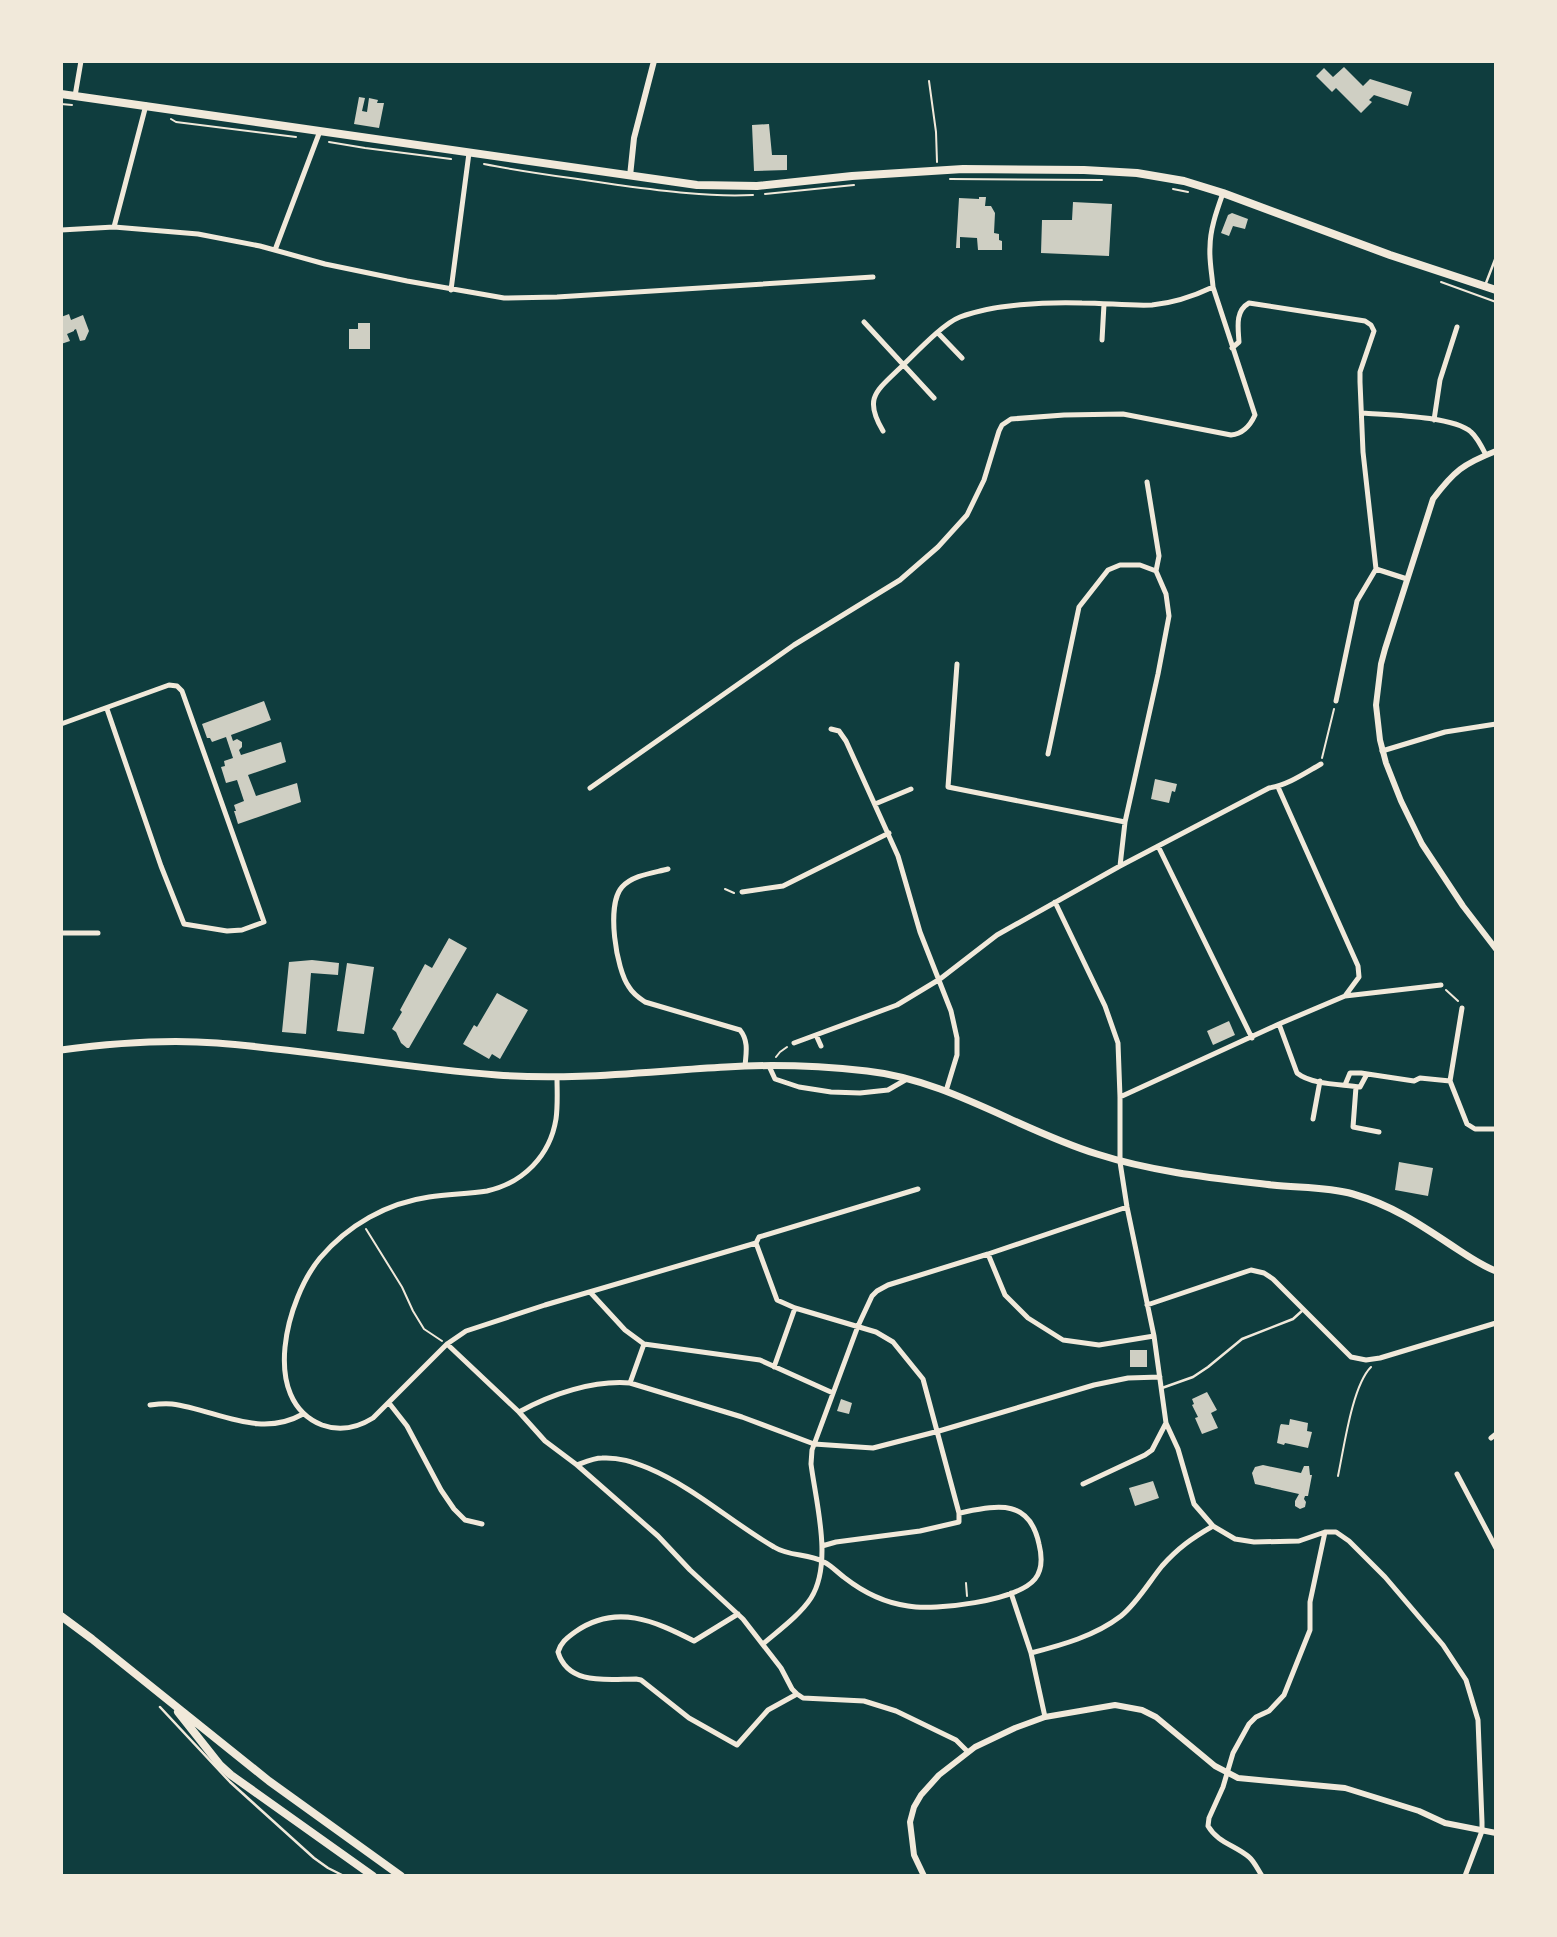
<svg xmlns="http://www.w3.org/2000/svg" width="1557" height="1937" font-family="Arial,sans-serif">
  <rect width="100%" height="100%" fill="#0f3d3e"/>
  <!-- building -->
  <path fill="#cfcfc3" d="M1344 67 1363 86 1370 79 1412 92 1408 106 1374 95 1369 100 1372 102 1361 113 1336 88 1332 92 1316 76 1324 68 1333 77Z
    M359 97 365 98 362 111 367 112 369 98 378 100 377 103H384L379 128 354 124Z
    M769 124 772 155H787V170L754 171 752 125Z
    M979 197H986L985 206H991L995 213 994 233 999 234V240L1002 241V250H978L977 238 960 237V248H956L959 198 979 199Z
    M1073 202 1112 204 1109 256 1041 253 1042 220H1072Z
    M1232 213 1248 219 1245 229 1233 226 1229 236 1221 233 1228 215Z
    M69 314 71 320 83 315 89 331 85 340 80 341 76 329 74 330V331L67 334 70 341 61 344V317Z
    M358 323H370V349H349V329H358Z
    M264 701 271 720 231 735 233 741 237 739 242 742V747L239 750 241 755 281 742 286 762 248 775 256 796 297 783 301 802 238 824 234 811H236L234 805 244 801 237 780 226 783 221 767 225 766 224 761 233 758 226 737 212 742 210 738H207L202 724Z
    M1155 779 1177 784 1175 792 1172 791 1169 803 1151 799Z
    M449 938 467 948 409 1048H407L401 1043 396 1032 392 1029 402 1012 400 1010 425 964 432 968Z
    M312 960 339 963 338 975 311 973 306 1034 282 1032 289 962Z
    M347 963 374 967 364 1034 337 1031Z
    M497 993 528 1010 500 1059 492 1054 489 1059 463 1044 474 1025 477 1027Z
    M1229 1021 1235 1035 1213 1045 1207 1031Z
    M1399 1162 1433 1168 1428 1196 1395 1190Z
    M1130 1350H1147V1367H1130Z
    M1207 1392 1217 1410 1211 1413 1218 1428 1202 1434 1195 1418 1198 1417 1192 1405 1194 1404 1192 1399Z
    M841 1399 852 1403 849 1414 837 1411Z
    M1290 1419 1308 1423 1307 1431 1312 1432 1308 1448 1285 1443 1284 1445 1277 1443 1280 1426 1281 1424 1289 1425Z
    M1263 1465 1301 1473 1304 1466H1309L1310 1475H1312L1308 1496H1305L1304 1499 1306 1502 1305 1507 1300 1509 1295 1506V1501L1299 1494 1255 1484 1252 1473 1255 1467Z
    M1153 1481 1159 1498 1135 1506 1129 1488Z"/>
  <g fill="none" stroke-linecap="round" stroke-linejoin="round">
    <!-- path -->
    <path stroke="#f1e9da" stroke-width="2" d="M929 81 936 132 937 162
      M61 104 72 105
      M171 119 176 122 296 137
      M329 142 365 148 451 159
      M484 164C529 173 573 178 618 185 663 191 707 197 753 195
      M950 179 1102 180
      M1173 189 1188 192
      M765 194 854 185
      M1441 282 1496 302
      M1322 758 1334 709
      M725 889 734 893
      M1446 990 1458 1001
      M776 1057 780 1052 787 1047
      M366 1229 402 1287 413 1311 424 1329 442 1341
      M1338 1476C1344 1448 1352 1386 1371 1367
      M966 1583 967 1596"/>
    <!-- service -->
    <path stroke="#f1e9da" stroke-width="2.5" d="M1486 283 1496 257
      M1162 1388 1193 1377 1208 1367 1242 1339 1293 1319 1303 1310
      M160 1707 230 1782 314 1858 328 1868 344 1876"/>
    <!-- minor -->
    <path stroke="#f1e9da" stroke-width="5" d="M75 96 81 61
      M114 227 146 105
      M61 230 114 227 198 234 260 246 325 264 407 281 504 298 557 297 873 277
      M275 250 320 131
      M451 290 469 153
      M864 322 934 398
      M938 333 962 358
      M1102 340 1104 304
      M1232 348 1239 342C1238 327 1235 311 1249 303L1365 321 1371 325 1374 331 1360 372V382L1363 452 1376 569 1357 601 1336 701
      M1363 413C1388 415 1453 416 1471 432 1477 437 1482 447 1486 455
      M1434 420 1440 380 1457 327
      M883 431C864 399 875 392 899 369 914 355 942 324 960 317 994 304 1046 302 1082 303 1106 303 1129 306 1152 305 1173 303 1194 296 1213 287
      M1376 569 1407 579
      M957 664 948 787 1125 822
      M61 724 169 685 177 686 182 691 264 922 242 930 227 931 184 924 161 866 107 709
      M831 729 839 731 846 741 898 856 920 932 951 1011 957 1038V1055L946 1091
      M1382 751 1445 732 1496 724
      M1048 754 1079 607 1108 570 1120 565H1140L1156 571
      M590 788 794 645 900 580 938 547 967 515 984 480 999 431 1002 425 1011 419 1064 415 1123 414 1231 435C1243 434 1250 426 1255 415L1213 287C1212 274 1209 260 1210 247 1210 229 1217 210 1223 193
      M875 804 911 789
      M1158 846 1252 1038
      M1120 866 1125 822 1158 674 1169 616 1166 594 1156 571 1159 556 1147 482
      M668 869C653 873 633 875 622 887 606 905 616 969 629 987 633 994 639 998 645 1002L740 1030C749 1041 746 1054 745 1066
      M742 892 783 886 889 833
      M1055 902 1105 1006 1118 1043 1120 1097V1162L1127 1207 1154 1336 1166 1423 1178 1449 1194 1504 1213 1526 1235 1539 1254 1542 1299 1541 1325 1532H1336L1349 1541 1385 1577 1443 1645 1466 1680 1478 1720 1482 1822V1831L1465 1876
      M61 933H98
      M1345 996 1441 985
      M1279 1024 1297 1073C1312 1085 1341 1084 1360 1087L1367 1074
      M816 1035 821 1046
      M794 1043 897 1005 940 979 997 935 1120 866 1269 788C1288 785 1305 773 1321 764
      M769 1066 775 1079 799 1087 831 1092 860 1093 888 1090 907 1079
      M557 1077C557 1090 558 1105 556 1119 550 1156 523 1183 487 1191 468 1194 449 1194 429 1197 387 1203 348 1225 320 1258 287 1298 259 1400 322 1425 341 1432 357 1428 373 1418L447 1344 466 1331 545 1305 756 1243 759 1237 918 1189
      M1450 1081 1462 1008
      M1345 1085 1350 1073H1361L1414 1081 1420 1078 1450 1081 1467 1124 1475 1129H1496
      M1356 1087 1353 1127 1379 1132
      M1120 1097 1279 1024 1345 996 1359 977 1358 966 1278 787
      M1313 1119 1320 1081
      M756 1243 777 1300 795 1308 876 1332 893 1342 923 1379 959 1513
      M988 1254 1005 1295 1028 1318 1063 1340 1099 1345 1154 1336
      M590 1292 625 1330 644 1344 760 1360 833 1393
      M1147 1305 1251 1270 1264 1273 1273 1279 1351 1357 1366 1360 1380 1358 1496 1323
      M447 1344 519 1412 545 1441 577 1465 658 1536 690 1570 743 1619 781 1668 792 1689 797 1694
      M774 1367 795 1308
      M630 1383 644 1344
      M389 1403 407 1426 441 1490 454 1509 465 1520 482 1524
      M150 1405C157 1404 165 1403 172 1404 217 1410 259 1439 303 1414
      M519 1412C551 1394 594 1380 630 1383L742 1417 814 1444 873 1448 939 1431 1094 1385 1128 1378 1160 1377
      M1491 1438 1496 1434
      M577 1465C585 1462 594 1458 602 1458 619 1457 633 1462 648 1468 695 1488 731 1522 774 1547 790 1557 808 1553 824 1562 832 1566 838 1573 845 1578 863 1592 886 1603 908 1606 935 1611 1017 1601 1035 1579 1043 1569 1042 1556 1039 1544 1029 1497 996 1506 959 1513V1522L920 1531 836 1542 822 1546
      M1457 1474 1496 1548
      M1083 1484 1145 1455 1152 1450 1166 1423
      M1011 1593 1031 1653 1045 1717
      M738 1614 694 1641C655 1621 616 1603 575 1632 567 1638 561 1642 558 1652 568 1686 608 1679 636 1679L641 1680 689 1718 737 1745 768 1710 797 1694 803 1698 864 1701 896 1711 956 1740 968 1752
      M763 1644C778 1631 800 1615 811 1598 833 1563 816 1503 811 1464L812 1450 858 1326 872 1296 877 1291 888 1285 988 1254 1127 1207
      M1031 1653C1062 1645 1095 1636 1121 1616 1137 1603 1149 1582 1162 1566 1178 1548 1192 1538 1213 1526
      M1262 1876C1258 1870 1254 1861 1249 1857 1235 1845 1218 1843 1208 1826L1209 1818 1223 1787 1233 1753 1249 1724 1256 1717 1269 1711 1284 1695 1310 1630V1602L1325 1532"/>
    <!-- tertiary -->
    <path stroke="#f1e9da" stroke-width="6" d="M630 176 634 138 654 61
      M1496 451C1463 464 1454 471 1433 499L1385 649 1381 664 1376 705 1380 740 1386 763 1401 801 1422 844 1463 906 1496 949
      M924 1876 914 1855 910 1822 914 1807 921 1795 939 1775 975 1747 1015 1728 1045 1717 1115 1705 1142 1710 1156 1717 1215 1766 1238 1778 1345 1788 1419 1811 1445 1823 1496 1833"/>
    <!-- secondary -->
    <path stroke="#f1e9da" stroke-width="7" d="M61 1050C113 1043 165 1039 217 1043 310 1050 403 1068 497 1075 573 1081 650 1071 726 1067 773 1064 821 1066 867 1071 949 1080 1019 1130 1097 1154 1153 1172 1213 1178 1272 1185 1299 1188 1327 1187 1353 1194 1391 1205 1418 1223 1451 1245 1465 1254 1480 1265 1496 1271"/>
    <!-- primary -->
    <path stroke="#f1e9da" stroke-width="8" d="M61 94 697 185 757 186 852 176 963 169 1084 170 1137 173 1184 181 1223 193 1390 255 1496 290
      M61 1616 92 1639 269 1781 401 1876
      M178 1712 220 1765 231 1775 373 1876"/>
  </g>
  <!-- border -->
  <rect width="1557" height="1937" fill="none" stroke="#f1e9da" stroke-width="126"/>
</svg>
